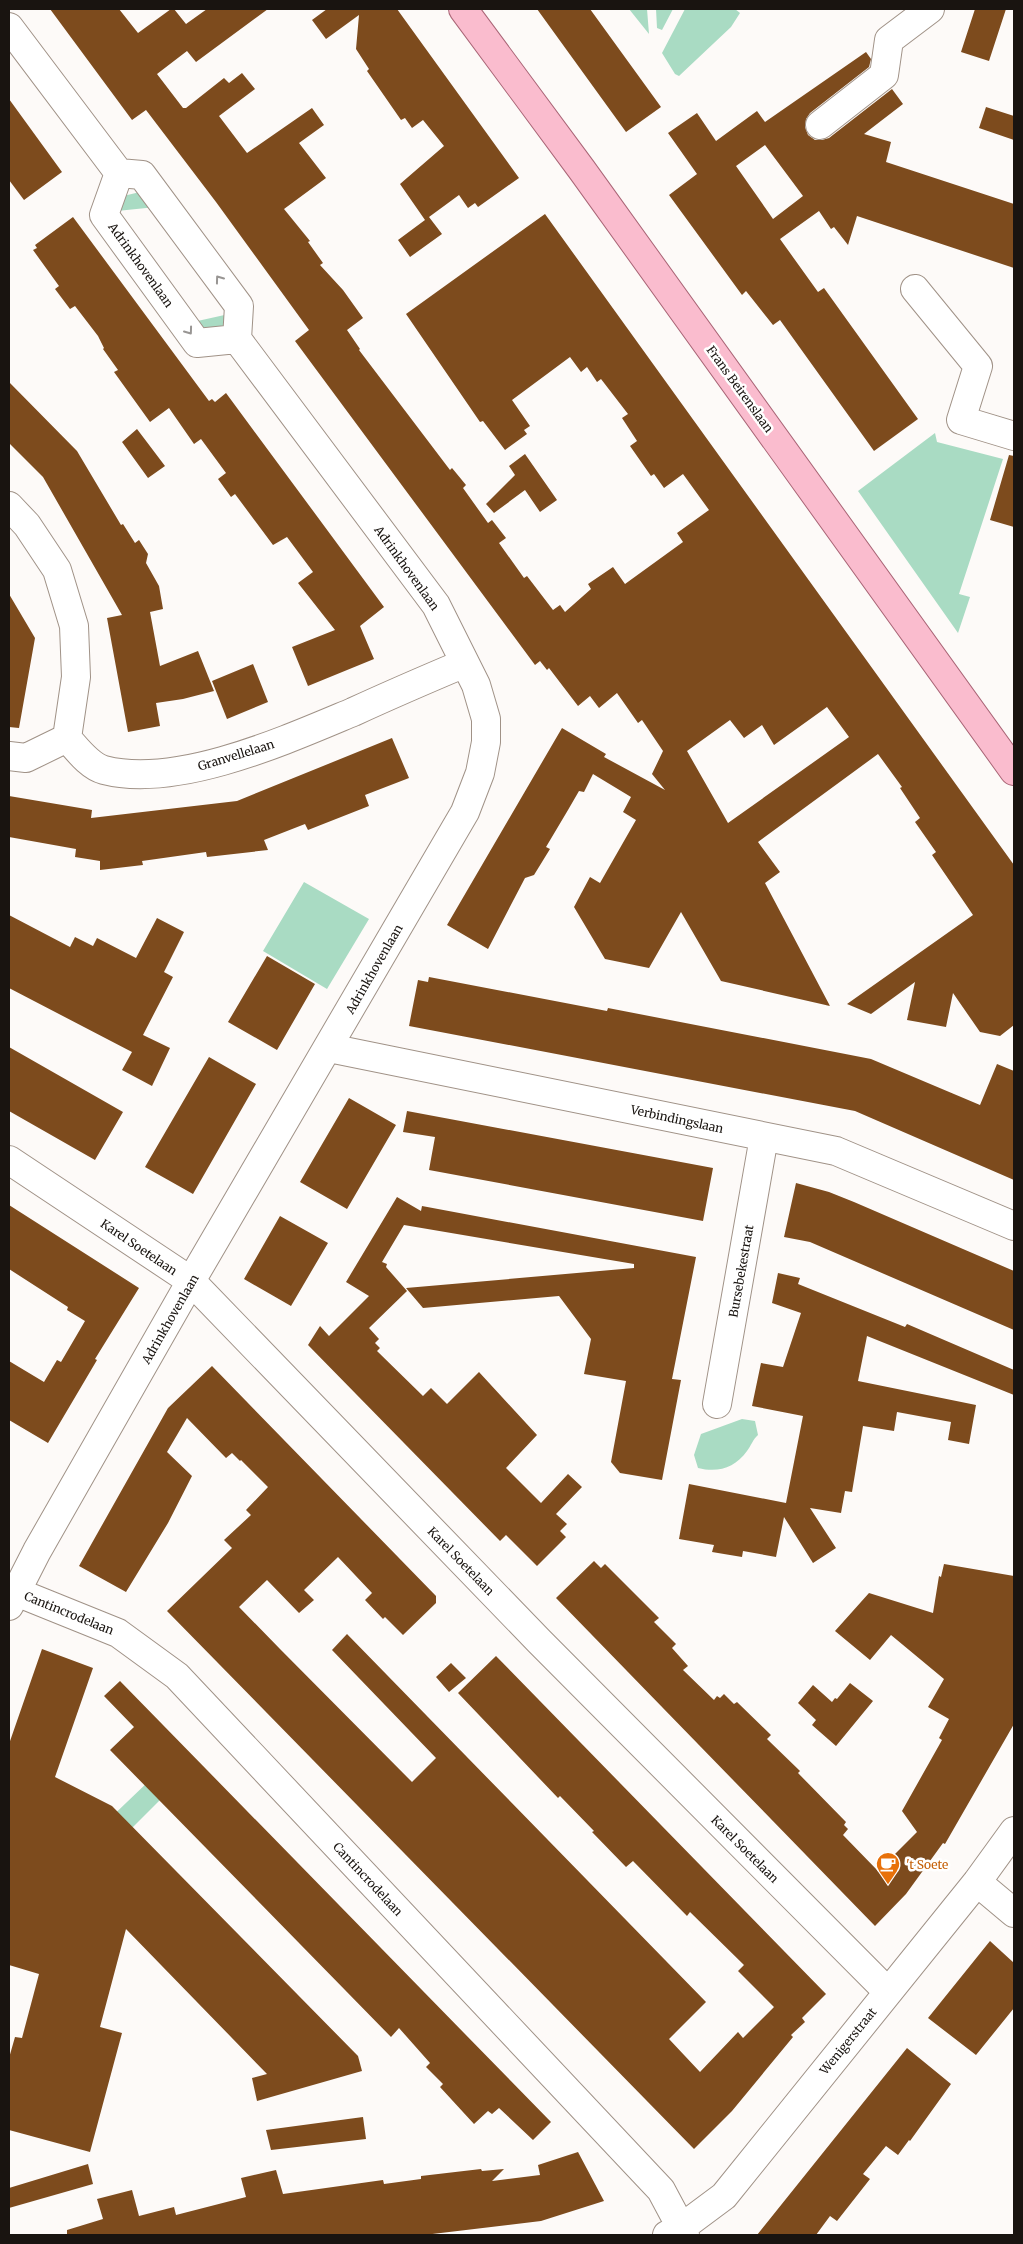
<svg xmlns="http://www.w3.org/2000/svg" width="1023" height="2244" font-family="Merriweather,serif">
  <rect width="100%" height="100%" fill="#fdfaf8"/>
  <!-- green -->
  <path fill="#a9dbc3" d="M629 9H647L649 34Z
    M656 9H673L662 30 657 28Z
    M685 9H735L740 13 731 27 679 76 675 74 662 53Z
    M140 192 156 207 117 211 119 197Z
    M229 314 224 326 212 335 193 322Z
    M935 433 937 442 1003 459 959 594 970 597 958 633 858 491Z
    M304 882 369 919 327 989 263 951Z
    M742 1419 755 1421 758 1435C753 1439 751 1446 747 1451 735 1468 718 1473 698 1468L694 1455 701 1434Z
    M150 1780 165 1795 118 1842 103 1825Z"/>
  <!-- building -->
  <path fill="#7d4b1d" fill-rule="evenodd" d="M50 9H119L138 33 171 9H174L186 24 207 9H268L196 62 187 51 157 74 183 108H186L224 78 229 83 242 73 255 89 219 116 247 153 312 108 324 125 299 143 326 178 284 209 310 241 308 242 323 263 320 265 343 290 363 318 347 330 360 349 359 350 450 470 452 468 466 485 463 488 488 523 492 520 506 538 499 543 524 578 527 576 553 610 560 605 565 612 591 589 588 584 613 567 625 584 683 542 677 533 709 510 683 474 664 488 654 474 651 476 630 446 637 441 622 418 628 414 601 379 597 382 587 367 581 372 570 357 512 400 530 426 524 430 527 434 505 450 483 421 480 422 406 314 545 214 1014 865V1025L1000 1036 980 1032 953 993 946 1027 907 1020 915 982 871 1014 847 1004 973 915 932 855 936 852 915 822 920 818 900 788 902 787 878 754 758 842 780 872 765 883 830 1006 721 981 681 912 649 968 605 959 574 907 590 877 600 883 636 820 623 812 631 797 593 774 584 792 579 791 568 810 546 847 550 849 534 875 525 878 488 949 447 925 562 728 606 754 604 757 665 790 652 774 663 751 642 720 638 723 617 693 599 708 590 696 578 706 549 668 547 670 540 661 535 665 295 341 309 330 216 202 146 110 132 120ZM827 707 849 737 728 823 687 751 730 720 744 738 762 725 774 745Z
    M327 9H397L519 178 478 207 475 203 468 208 459 195 429 217 442 234 410 257 398 240 425 220 400 184 444 146 423 120 412 128 405 118 401 120 367 71 369 69 356 49 359 15 326 39 312 20Z
    M537 9H590L661 107 626 132Z
    M975 9H1006L989 61 961 52Z
    M866 52 871 59 869 67 810 113 806 119 805 127 808 135 815 140H822L829 138 892 89 903 104 864 134 891 142 886 162 1014 204V268L857 216 848 245 834 227 831 229 819 211 780 239 818 292 824 288 918 419 874 451 780 320 773 325 746 291 742 295 669 195 697 174 668 133 697 113 716 141 757 111 765 122ZM765 145 803 196 773 219 736 166Z
    M9 99 62 172 24 200 9 180Z
    M986 107 1014 116V140L979 128Z
    M73 217 209 401 212 399 215 402 226 393 384 607 360 626 374 659 308 686 292 647 335 630 298 583 313 572 287 537 273 545 235 494 231 497 218 479 226 473 201 439 194 444 169 408 150 422 114 372 118 370 103 349 104 348 98 336 75 306 70 309 55 289 59 286 33 250 37 248 35 245Z
    M9 382 77 451 121 525 123 524 135 543 139 540 148 554 146 563 159 586 163 609 150 612 160 666 198 651 214 691 183 699 156 703 160 726 128 732 107 618 122 615 43 477 9 443Z
    M137 429 165 466 148 478 122 442Z
    M525 454 557 500 540 512 525 490 494 513 486 504 515 475 509 466Z
    M1009 455 1014 456V527L990 520Z
    M9 594 35 638 19 728 9 727Z
    M253 664 268 702 227 719 212 681Z
    M392 738 409 778 365 795 369 806 308 830 305 824 264 840 268 850 207 857 206 852 142 861 143 865 100 870V861L75 857 76 849 9 837V796L92 810 91 818 237 801Z
    M9 915 70 947 75 937 93 946 97 938 136 958 157 918 184 932 164 972 173 977 143 1035 170 1048 152 1086 122 1070 132 1052 9 988Z
    M267 956 315 984 277 1050 228 1022Z
    M429 977 607 1011 608 1008 871 1059 980 1105 997 1064 1014 1071V1180L855 1111 409 1026 418 980 428 982Z
    M9 1047 123 1112 95 1160 9 1111Z
    M209 1057 256 1084 193 1194 145 1167Z
    M349 1098 396 1125 347 1209 300 1182Z
    M407 1111 713 1168 703 1221 429 1170 435 1137 403 1132Z
    M796 1183 829 1192 854 1202 1014 1271V1330L810 1242 784 1237Z
    M397 1197 421 1211 422 1206 696 1257 672 1379 681 1380 662 1480 620 1473 611 1462 626 1381 584 1374 591 1339 559 1296 423 1308 406 1288 634 1268V1264L404 1225 382 1262 387 1264 386 1267 407 1291 369 1328 379 1339 375 1343 380 1348 377 1351 423 1396 431 1388 447 1404 479 1372 537 1435 506 1468 541 1503 568 1474 582 1487 556 1514 567 1524 560 1531 566 1537 537 1566 506 1535 500 1541 308 1345 320 1326 329 1336 369 1296 346 1282Z
    M9 1205 139 1288 95 1359 97 1360 48 1443 9 1420V1361L44 1382 57 1360 61 1362 85 1321 67 1310 68 1307 9 1269Z
    M280 1216 328 1243 291 1306 244 1279Z
    M778 1273 800 1278 798 1284 905 1327 907 1324 1014 1370V1395L867 1336 858 1381 976 1405 969 1444 948 1440 951 1422 897 1412 894 1431 863 1426 852 1492 845 1491 841 1513 810 1508 836 1548 813 1563 784 1517 776 1557 743 1551 742 1557 712 1552 714 1545 679 1539 689 1484 786 1503 803 1416 752 1406 761 1363 783 1367 801 1313 772 1303Z
    M212 1366 436 1596V1603L403 1635 385 1617 383 1619 365 1600 372 1593 338 1557 304 1590 314 1600 299 1613 267 1580 239 1607 280 1649 412 1782 436 1758 332 1650 347 1634 706 2002 669 2039 700 2072 738 2032 743 2038 774 2007 738 1971 744 1965 690 1912 687 1916 633 1861 626 1867 592 1832 594 1831 560 1796 558 1798 458 1693 496 1656 826 1994 802 2018 805 2022 791 2035 793 2037 732 2111 694 2149 167 1611 232 1548 224 1540 251 1515 246 1510 268 1487 241 1460 240 1461 232 1453 226 1458 187 1418 167 1452 192 1476 168 1523 126 1592 79 1566 168 1408Z
    M594 1561 601 1568 605 1564 659 1618 654 1622 676 1644 672 1648 688 1666 683 1670 714 1700 717 1696 720 1698 724 1694 734 1704 737 1702 771 1735 767 1739 800 1771 798 1773 846 1822 844 1825 848 1829 843 1835 878 1871 917 1832 902 1811 942 1740 939 1738 949 1719 928 1707 944 1679 891 1635 870 1660 835 1631 869 1593 933 1613 939 1576 941 1577 944 1564 1014 1576V1724L945 1844 943 1843 906 1894 875 1926 556 1598Z
    M42 1649 93 1668 55 1777 112 1806 358 2056 362 2071 257 2101 252 2078 267 2074 126 1929 100 2027 122 2033 90 2152 9 2130V2058L15 2037 22 2038 39 1974 9 1965V1744Z
    M451 1663 466 1678 449 1692 436 1677Z
    M120 1681 551 2122 533 2140 499 2108 492 2114 488 2111 474 2124 440 2087 443 2084 426 2067 430 2063 399 2028 391 2037 110 1750 134 1727 104 1696Z
    M850 1683 873 1701 836 1746 812 1725 816 1720 798 1703 813 1685 832 1702 835 1698 837 1699Z
    M990 1941 1014 1963V2008L976 2055 928 2018Z
    M907 2048 951 2084 910 2141 909 2140 898 2155 886 2146 863 2174 870 2179 837 2221 830 2216 816 2235H757Z
    M363 2117 366 2139 271 2150 266 2130Z
    M578 2152 604 2201 541 2221 424 2235H67V2230L103 2219 97 2199 132 2190 139 2216 174 2207 176 2215 246 2197 241 2178 276 2170 283 2194 383 2180 384 2184 421 2179V2176L481 2169 482 2171 504 2169 492 2181 540 2175 538 2165Z
    M88 2164 93 2184 9 2208V2188Z"/>
  <g fill="none" stroke-linecap="round" stroke-linejoin="round">
    <!-- minor casing -->
    <g stroke="#a09287" stroke-width="30">
      <path id="minor" d="M9 27 119 173 142 175 239 306 237 339 436 605 476 685 486 719V742L480 773 465 812 191 1281 37 1551 9 1606
        M820 125 884 75 889 40 930 9
        M119 173 104 215 197 343 237 339
        M915 289 978 366 961 420 1014 436
        M9 506 27 525 57 570 74 626 76 677 67 738
        M9 756 26 758 67 738C77 749 89 766 104 770 177 789 286 740 353 712 390 695 427 679 465 663
        M329 1048 836 1151 1014 1226
        M9 1160 191 1281 539 1641 888 1992
        M717 1404 764 1137
        M9 1589 118 1633 177 1676 661 2190 685 2235
        M977 1882 1014 1913
        M667 2235 681 2228 724 2196 977 1882 1014 1831"/>
    </g>
    <!-- major casing -->
    <g stroke="#a96576" stroke-width="30">
      <path id="major" d="M463 9 582 170 1014 771"/>
    </g>
    <!-- minor -->
    <use href="#minor" stroke="#fff" stroke-width="28"/>
    <!-- major -->
    <use href="#major" stroke="#fabcce" stroke-width="28"/>
  </g>
  <!-- one-way arrows -->
  <defs><path id="oneway-chevron" d="M-2-3.5L2.5 0L-2 3.5" fill="none" stroke-width="1.6" stroke-linecap="round" stroke-linejoin="round" transform="scale(1.25)"/></defs>
  <g stroke="#989593">
    <use href="#oneway-chevron" transform="translate(219 279) rotate(-126)"/>
    <use href="#oneway-chevron" transform="translate(189 331) rotate(54)"/>
  </g>
  <!-- icons -->
  <defs>
    <g id="cafe-pin" transform="scale(1.25)"><path d="M0 17L-7.5 6A9.5 9.5 0 1 1 7.5 6Z" fill="#e8710a" stroke="#fff"/><path d="M-5.5-4.5H6V0H3Q3 3.5 0 3.5H-2.5Q-5.5 3.5-5.5 0ZM3-3.2v2h1.7v-2ZM-6 4.5H4V6H-6Z" fill="#fff"/></g>
  </defs>
  <g fill-rule="evenodd">
    <use href="#cafe-pin" x="888" y="1864"/>
  </g>
  <g text-anchor="middle" dominant-baseline="central" stroke-width="5" stroke-linejoin="round" paint-order="stroke">
    <!-- street labels -->
    <g font-size="12" fill="#191410" stroke="#fff">
      <text transform="translate(141 265) rotate(54)">Adrinkhovenlaan</text>
      <text transform="translate(740 389) rotate(54)">Frans Beirenslaan</text>
      <text transform="translate(407 568) rotate(54)">Adrinkhovenlaan</text>
      <text transform="translate(236 755) rotate(-17)">Granvellelaan</text>
      <text transform="translate(374 969) rotate(-60)">Adrinkhovenlaan</text>
      <text transform="translate(677 1119) rotate(12)">Verbindingslaan</text>
      <text transform="translate(139 1247) rotate(34)">Karel Soetelaan</text>
      <text transform="translate(741 1271) rotate(-80)">Bursebekestraat</text>
      <text transform="translate(170 1319) rotate(-60)">Adrinkhovenlaan</text>
      <text transform="translate(461 1561) rotate(46)">Karel Soetelaan</text>
      <text transform="translate(69 1613) rotate(22)">Cantincrodelaan</text>
      <text transform="translate(745 1849) rotate(45)">Karel Soetelaan</text>
      <text transform="translate(368 1879) rotate(47)">Cantincrodelaan</text>
      <text transform="translate(848 2041) rotate(-51)">Wenigerstraat</text>
    </g>
    <!-- food labels -->
    <g font-size="12" fill="#c56008" stroke="#fff" text-anchor="start">
      <text x="906" y="1864">'t Soete</text>
    </g>
  </g>
  <!-- border -->
  <rect width="1023" height="2244" fill="none" stroke="#191410" stroke-width="20"/>
</svg>
